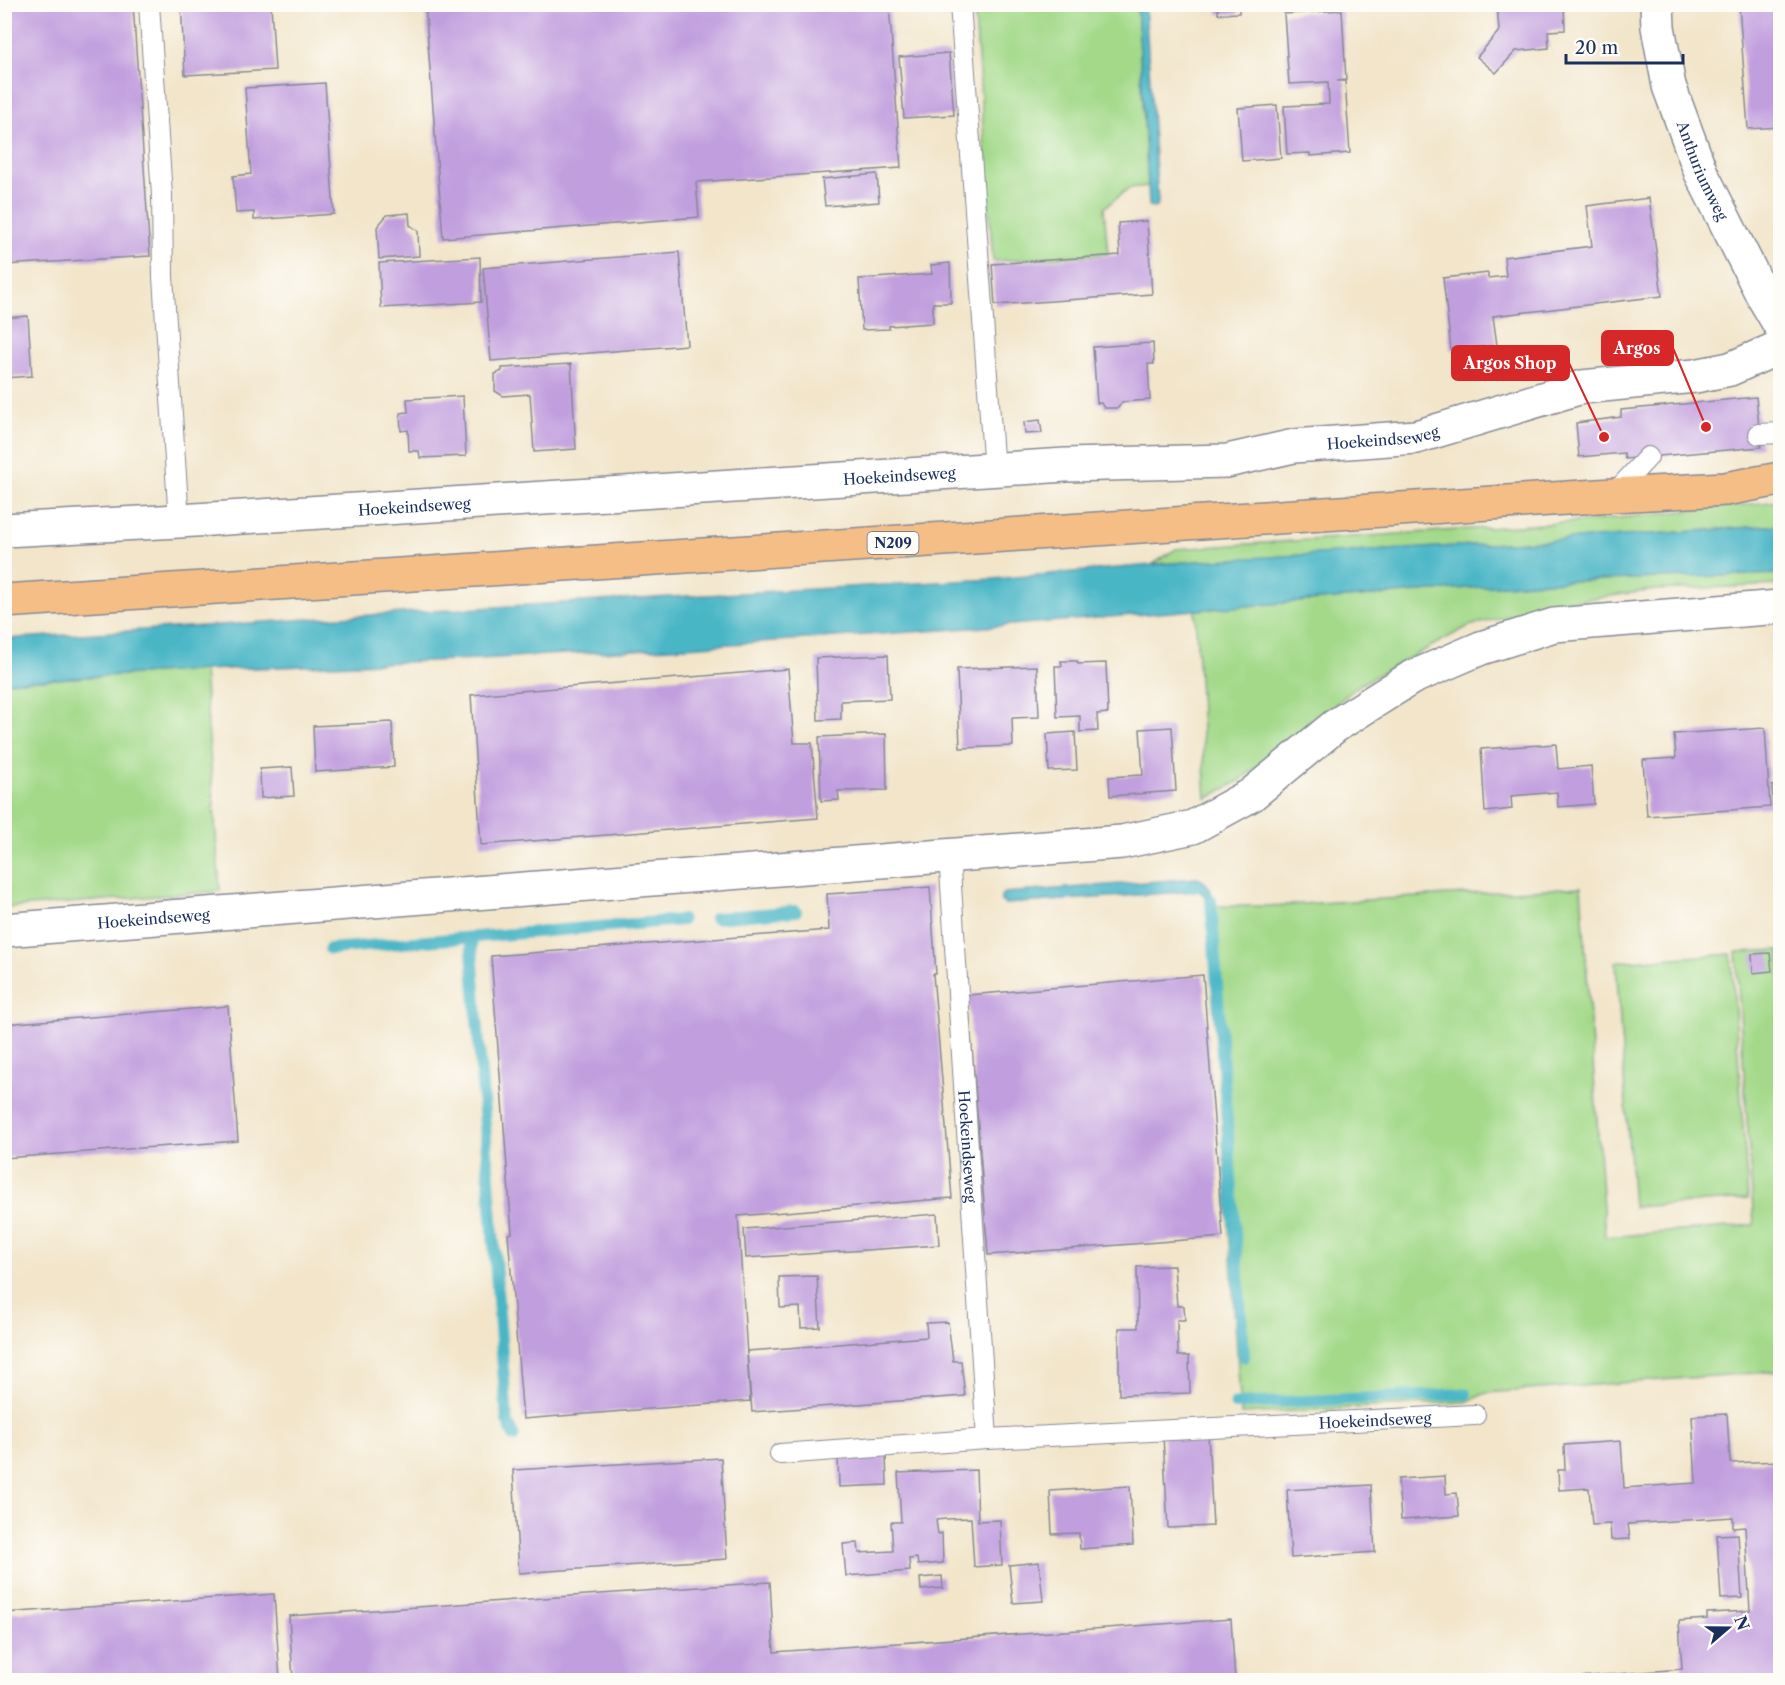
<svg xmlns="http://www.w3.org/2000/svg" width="1785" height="1685" font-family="'Libre Caslon Text',serif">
  <rect width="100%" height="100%" fill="#fdfcf7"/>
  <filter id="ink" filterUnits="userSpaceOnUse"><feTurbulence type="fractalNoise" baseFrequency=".0167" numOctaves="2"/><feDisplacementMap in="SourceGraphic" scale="12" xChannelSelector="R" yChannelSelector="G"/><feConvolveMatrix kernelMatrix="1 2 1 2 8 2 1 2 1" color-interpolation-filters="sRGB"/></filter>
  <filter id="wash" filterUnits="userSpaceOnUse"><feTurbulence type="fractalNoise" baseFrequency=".008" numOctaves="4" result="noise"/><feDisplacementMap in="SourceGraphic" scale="24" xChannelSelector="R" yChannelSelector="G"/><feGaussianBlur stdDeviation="1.35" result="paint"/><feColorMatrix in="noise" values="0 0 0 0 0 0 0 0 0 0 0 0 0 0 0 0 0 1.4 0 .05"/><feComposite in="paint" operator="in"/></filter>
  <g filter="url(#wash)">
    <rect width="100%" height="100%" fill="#f2e5ca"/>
    <!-- green -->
    <path fill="#a3d989" stroke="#5f8474" stroke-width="1.5" d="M987 5H1137L1148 186 1129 188 1104 208 1108 254 993 261 975 16 987 13Z
      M1780 501V525L1611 537 1153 564 1176 549 1590 521Z
      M1780 573V585L1655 590 1564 602 1469 626 1361 684 1239 781 1206 799 1195 610 1543 582Z
      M204 670 220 891 5 908V682Z
      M1581 887 1605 1237 1754 1225 1736 952 1780 950V1371L1486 1393 1466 1402 1241 1414 1208 906H1270Z
      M1731 954 1748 1199 1633 1207 1616 962Z"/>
    <!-- water -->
    <path fill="#4ab6c6" stroke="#327292" stroke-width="1.5" d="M1137 5H1145L1158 202 1157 207 1153 208 1149 205 1148 186Z
      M1780 525V574L1543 582 987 627 670 648 480 659 204 670 5 682V639L510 606 993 579 1197 561 1611 537Z
      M1198 878C1209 884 1211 889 1213 901H1208L1204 895 1199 891 1005 904 1001 901V896L1004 893Z"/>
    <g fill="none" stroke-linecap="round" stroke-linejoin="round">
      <!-- stream -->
      <path stroke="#4ab6c6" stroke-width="12" d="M1211 901 1244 1357
        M715 918 796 911
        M471 937 507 1421 514 1436
        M330 949 682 920
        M1235 1404 1466 1394"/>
    </g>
    <g id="blocks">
      <!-- building -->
      <path fill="#c19ede" d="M4 4H133L150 256 4 265Z
        M181 4H271L275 70 185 75Z
        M425 4H889L901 168 696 182 699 217 443 238Z
        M1497 4H1564L1565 30 1548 31 1549 48 1516 51 1496 73 1477 57 1499 31Z
        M1218 5H1239V13L1218 14Z
        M1739 5H1780V127L1748 129Z
        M1342 10 1346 80 1337 81H1345L1350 153 1310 156V153L1287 154 1284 106 1329 104 1328 82 1289 84 1284 14Z
        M949 53 954 115 904 118 899 57Z
        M325 83 334 214 254 220V212L236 213 233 176 251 174 245 88Z
        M1277 105 1281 158 1242 161 1238 108Z
        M877 174 879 202 825 206 822 179Z
        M1649 198 1662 296 1493 316 1497 345 1451 350 1443 278 1488 273V278L1506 276 1504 257 1592 246 1587 206Z
        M409 213 410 225 418 231 419 256 379 259 377 227 387 215Z
        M1147 221 1152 294 995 305 992 264 1120 255 1118 223Z
        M679 252 687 345 491 361 483 268Z
        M480 257 481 302 381 308 379 263Z
        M950 263 951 303H933V323L889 326V329L862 330 859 279 932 274 931 265Z
        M28 316 32 376 4 378V318Z
        M1153 343 1154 364H1148L1150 400 1122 402 1118 408H1104L1101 403H1097L1093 347Z
        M571 364 576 449 534 452 530 394 503 396 495 391V374L502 371V368Z
        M463 396 466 456 420 458 419 451H409L408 430 401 431 400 413 408 412 407 399Z
        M1756 397 1761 447 1625 459 1624 453 1579 457 1576 423 1621 417V410Z
        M1040 420 1042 433 1025 434 1024 422Z
        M888 655 890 699 841 701V719L818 720 816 658Z
        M1061 661H1077L1078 664 1106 663 1108 713 1097 714 1098 731 1080 732V716L1057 717 1055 666H1062Z
        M1037 666 1039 717 1012 718 1013 746 960 748 957 669Z
        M788 669 794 743H812L818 818 481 845 471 695Z
        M392 722 394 767 315 772 313 726Z
        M1172 727 1176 791 1110 796 1109 777 1143 775 1140 729Z
        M1765 728 1770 807 1647 816 1643 760 1676 758 1674 734Z
        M1075 732 1077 770 1049 771 1047 734Z
        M886 734 887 790 838 791 839 800 821 801 819 737Z
        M1556 744 1558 769 1591 766 1594 804 1558 807 1557 792 1511 796 1512 809 1485 812 1481 749Z
        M1780 765V806H1773L1772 786 1778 785 1776 766Z
        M292 767 294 796 261 798 260 769Z
        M930 887 936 974H933L952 1198 738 1216 750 1401 523 1419 508 1234 512 1233 491 956 829 930 827 894Z
        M1770 953 1772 971 1753 973 1752 954Z
        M1203 975 1223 1237 988 1255 968 995Z
        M228 1006 238 1141 4 1158V1024Z
        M937 1214 939 1245 746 1258 744 1229Z
        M1174 1266 1177 1306H1184L1185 1320H1177L1178 1356H1189L1190 1393 1119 1395V1328H1138L1137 1267Z
        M817 1276 820 1327 801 1328 800 1307 780 1308 779 1277Z
        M948 1322 953 1361H961L965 1396 752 1412 747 1351 927 1337 926 1323Z
        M1727 1414 1730 1463 1780 1461V1680H1552V1679L1682 1669 1679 1621 1707 1619V1613L1750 1611 1745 1527 1733 1528V1517L1628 1524 1630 1539 1611 1540 1610 1524 1592 1525 1589 1488 1559 1490 1558 1470H1565L1564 1445 1621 1441 1624 1488 1696 1483 1692 1416Z
        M1208 1434 1213 1526 1168 1528 1163 1436Z
        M886 1456 887 1485 839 1487 838 1458Z
        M721 1458 727 1559 519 1573 513 1470Z
        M976 1470 978 1521 1000 1520 1002 1565 974 1567 971 1518 946 1519 936 1520 938 1534 942 1533 943 1563 918 1565 917 1558 909 1559 910 1571 846 1576 843 1544 858 1543 859 1553 893 1551 891 1522H901L898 1473Z
        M1445 1476 1446 1494 1457 1493 1459 1516 1401 1520 1398 1479Z
        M1371 1485 1375 1552 1291 1558 1287 1490Z
        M1130 1486 1133 1545 1080 1549 1079 1533 1052 1534 1050 1491Z
        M1738 1534 1742 1598 1721 1599 1717 1535Z
        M1039 1562 1043 1601 1013 1603 1009 1565Z
        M942 1576 943 1588 921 1590 920 1578Z
        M770 1582 774 1652 1231 1619 1235 1680H293L289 1616Z
        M274 1594 280 1680H4V1613Z"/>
    </g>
  </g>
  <g filter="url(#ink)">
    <use href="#blocks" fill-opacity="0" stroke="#868a94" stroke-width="1.5"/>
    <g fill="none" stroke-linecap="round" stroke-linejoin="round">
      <!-- service casing -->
      <g stroke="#868a94" stroke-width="22">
        <g id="service">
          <path d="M149 4 162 195 163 277 179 521"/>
          <path d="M960 4 994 471"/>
          <path d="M1759 434 1780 433"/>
          <path d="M1613 495 1648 457"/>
          <path id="s1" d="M949 855 987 1439"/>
          <path id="s2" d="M780 1454 987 1439 1475 1415"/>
        </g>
      </g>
      <!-- minor casing -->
      <g stroke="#868a94" stroke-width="36">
        <g id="minor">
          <path id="s3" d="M1657 4 1658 27 1669 86 1701 173 1764 298 1780 325"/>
          <path id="s4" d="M4 530 179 521 1066 465 1227 461 1294 446 1416 437 1582 387 1695 376 1730 369 1780 347"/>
          <path id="s5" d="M4 930 1122 842 1193 827 1251 795 1335 726 1411 678 1481 648 1554 625 1780 607"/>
        </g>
      </g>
      <!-- primary casing -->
      <g stroke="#868a94" stroke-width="36">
        <path id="primary" d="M4 601 1613 495 1725 489 1780 479"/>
      </g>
      <!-- service -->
      <use href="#service" stroke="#fff" stroke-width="20"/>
      <!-- minor -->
      <use href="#minor" stroke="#fff" stroke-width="33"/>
      <!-- primary -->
      <use href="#primary" stroke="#f6be87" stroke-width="33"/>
    </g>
  </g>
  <g text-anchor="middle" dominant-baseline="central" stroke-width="4.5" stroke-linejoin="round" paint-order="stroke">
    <!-- shield labels -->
    <rect fill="#fdfcf7" stroke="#5f6c8c" stroke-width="1.5" x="867.5" y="532" width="51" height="22" rx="4.5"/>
    <g font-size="14" font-weight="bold" fill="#1b2f5e">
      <text x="893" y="543">N209</text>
    </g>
    <!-- street labels -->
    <g font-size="15" fill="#1b2f5e" stroke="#fdfcf7">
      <text stroke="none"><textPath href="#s3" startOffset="174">Anthuriumweg</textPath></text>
      <text stroke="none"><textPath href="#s4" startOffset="1383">Hoekeindseweg</textPath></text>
      <text stroke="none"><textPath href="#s4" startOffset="897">Hoekeindseweg</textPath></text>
      <text stroke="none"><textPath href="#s4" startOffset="411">Hoekeindseweg</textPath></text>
      <text stroke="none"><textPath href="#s5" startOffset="150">Hoekeindseweg</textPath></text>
      <text stroke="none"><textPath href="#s1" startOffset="292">Hoekeindseweg</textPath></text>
      <text stroke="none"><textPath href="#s2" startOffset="596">Hoekeindseweg</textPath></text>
    </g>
  </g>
  <!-- callouts -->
  <path fill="none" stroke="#d62828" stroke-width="2" d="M1706 427L1673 348M1604 437L1569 363"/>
  <g fill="#d62828" stroke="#fdfcf7" stroke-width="2">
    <circle cx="1706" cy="427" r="6"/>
    <circle cx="1604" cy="437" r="6"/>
  </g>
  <g fill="#d62828" stroke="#d62828" stroke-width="2">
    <rect x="1602" y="331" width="71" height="34" rx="6"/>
    <rect x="1452" y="346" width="117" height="34" rx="6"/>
  </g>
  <g font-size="16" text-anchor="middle" font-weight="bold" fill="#fff">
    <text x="1637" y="354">Argos</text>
    <text x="1510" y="369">Argos Shop</text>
  </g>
  <!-- margin -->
  <rect width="1785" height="1685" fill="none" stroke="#fdfcf7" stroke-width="24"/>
  <!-- north arrow -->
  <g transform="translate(1728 1628) rotate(70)" stroke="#fdfcf7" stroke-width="4.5" paint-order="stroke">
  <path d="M0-4.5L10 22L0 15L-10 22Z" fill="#1b2f5e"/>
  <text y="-9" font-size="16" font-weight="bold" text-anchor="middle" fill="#1b2f5e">N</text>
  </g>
  <!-- scale -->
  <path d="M1566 54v9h117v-9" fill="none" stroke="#1b2f5e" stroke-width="3"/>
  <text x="1575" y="54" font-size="18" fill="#1b2f5e" stroke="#fdfcf7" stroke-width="4.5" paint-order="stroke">20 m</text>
</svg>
